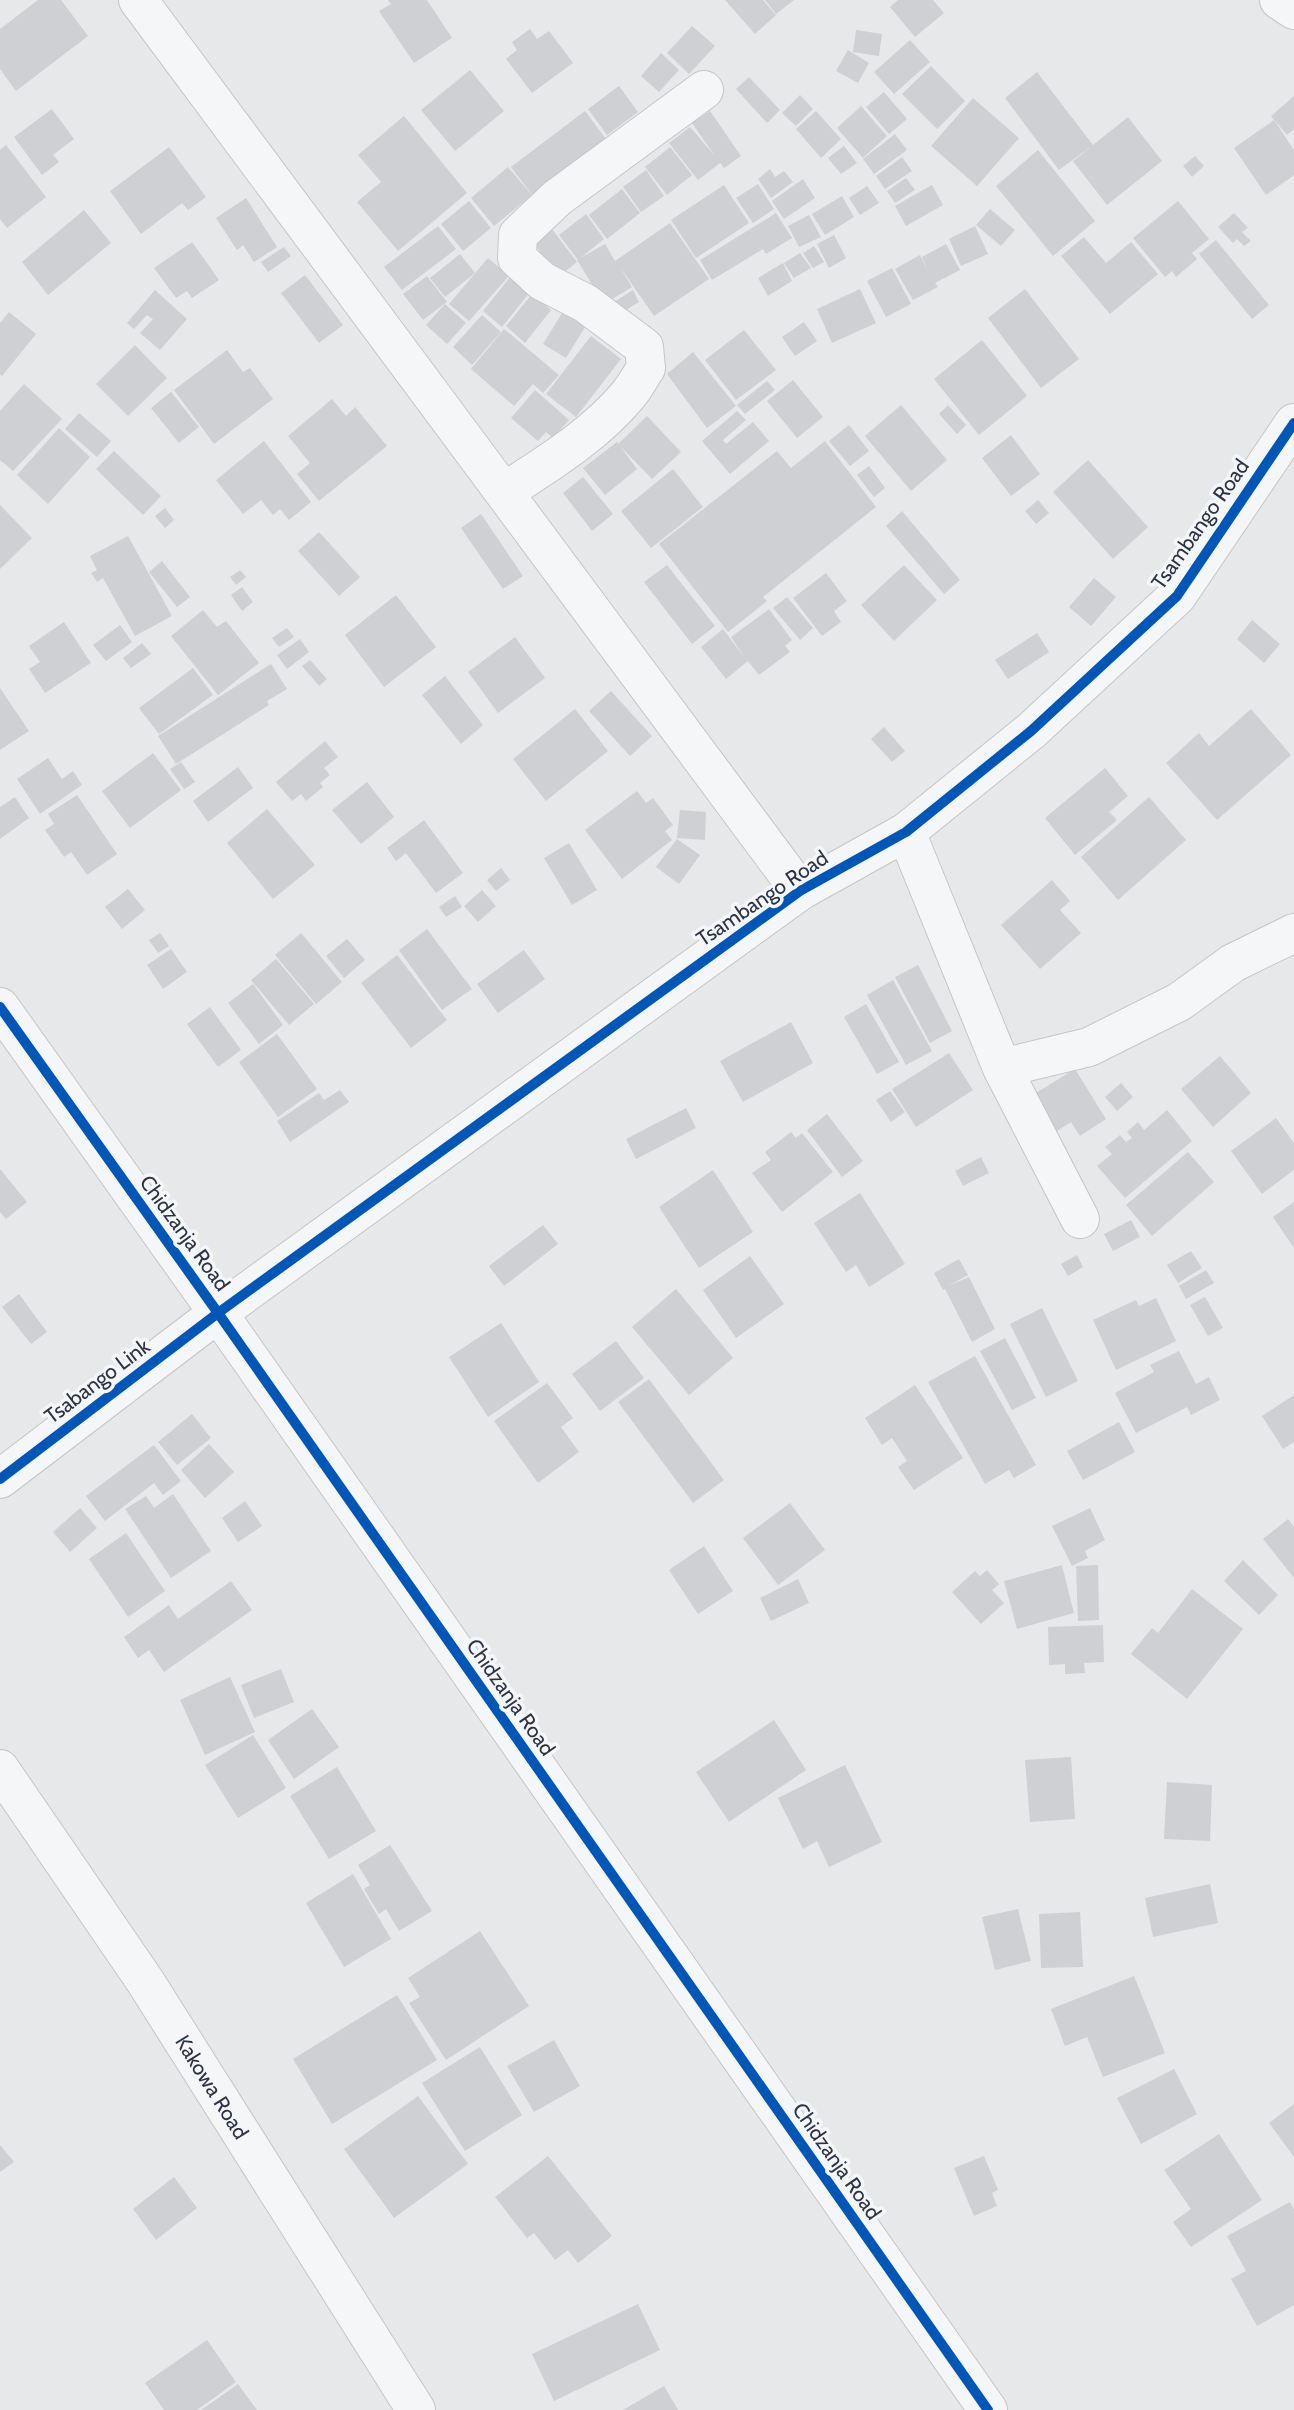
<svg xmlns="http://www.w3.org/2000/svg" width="1294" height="2410" font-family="Cabin,sans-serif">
  <rect width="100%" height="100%" fill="#e6e8ea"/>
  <!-- building -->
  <path fill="#ced0d3" d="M38 0H61L88 36 16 91 0 69V29Z
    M388 0H427L452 38 414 63 379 11 391 4Z
    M725 0H763L776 15 755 34Z
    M765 0H794L776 14Z
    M898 0H933L944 13 915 37 890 7Z
    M692 26 715 46 689 74 667 53Z
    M530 29 537 39 549 31 573 63 532 93 506 59 517 50 512 42Z
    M856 30 882 34 879 56 853 52Z
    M910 40 930 62 894 94 874 72Z
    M848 50 869 63 858 83 836 71Z
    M661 53 679 70 659 92 641 76Z
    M931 66 965 101 937 129 902 94Z
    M470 70 504 111 455 151 421 110Z
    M1037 72 1093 145 1059 170 1005 98Z
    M749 77 780 110 767 123 736 89Z
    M619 86 638 112 607 135 588 109Z
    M884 92 907 119 889 134 866 107Z
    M800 95 813 109 796 126 782 113Z
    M1294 96V129L1287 135 1271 116Z
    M973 98 1019 138 977 186 931 146Z
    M861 106 887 136 863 158 837 128Z
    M52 109 74 139 53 155 59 162 42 175 14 137Z
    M585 111 606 139 533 196 511 167Z
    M710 111 741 156 724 168 720 163 698 180 669 143 690 127 715 156 692 123Z
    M816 111 841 139 821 158 796 129Z
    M404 116 467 193 398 251 357 202 381 182 358 155Z
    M1128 117 1162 161 1107 205 1073 161Z
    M1274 120 1294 150V175L1266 195 1234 148Z
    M895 134 907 150 874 174 863 159Z
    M6 145 46 197 7 228 0 219V150Z
    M844 146 857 163 841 174 828 158Z
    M169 147 206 197 188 210 182 203 141 234 110 191Z
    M670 147 692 175 667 195 645 167Z
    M1038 150 1095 221 1053 256 996 186Z
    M1195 156 1204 166 1192 177 1183 166Z
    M902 157 912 171 885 189 876 176Z
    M508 167 532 195 494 226 471 198Z
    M770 169 775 177 784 171 793 182 771 198 758 179Z
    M646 170 664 196 641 212 623 187Z
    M906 178 915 190 895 203 887 191Z
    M803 179 815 198 784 219 772 201Z
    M758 184 774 209 753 223 736 198Z
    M724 185 749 223 696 258 671 220Z
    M932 185 943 205 906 226 895 206Z
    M867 186 879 203 860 215 849 198Z
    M622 189 640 213 607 239 589 215Z
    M842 196 854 217 825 235 812 214Z
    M246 198 277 247 254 262 243 245 237 250 216 218Z
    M469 201 491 228 463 251 441 224Z
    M1178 201 1209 239 1192 253 1197 259 1176 277 1172 271 1165 277 1133 238Z
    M990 209 1015 230 1001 246 976 225Z
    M84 210 111 243 48 295 22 262Z
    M776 213 792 238 766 254 763 249 712 280 700 260Z
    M1234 213 1248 228 1242 232 1251 241 1244 246 1237 239 1233 243 1218 227Z
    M586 214 604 239 578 260 559 235Z
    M809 215 821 237 799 247 788 226Z
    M670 223 709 279 654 316 620 267 632 287 604 304 577 260 605 244 615 261Z
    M549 225 577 262 558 277 531 239Z
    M438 226 456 249 402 290 384 267Z
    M975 226 988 254 961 266 949 239Z
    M834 235 846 258 829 268 817 244Z
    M1084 237 1106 263 1131 242 1158 274 1110 314 1061 256Z
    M1216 240 1269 305 1252 319 1199 254Z
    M192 242 219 280 192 298 187 291 176 298 154 268Z
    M946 244 960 270 935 283 938 287 913 300 895 269 920 255 928 271 922 257Z
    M814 246 824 262 813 268 803 253Z
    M284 247 291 256 268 272 261 262Z
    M800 253 811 268 794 278 784 263Z
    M460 254 475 273 445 297 430 278Z
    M488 258 509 276 469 321 449 304Z
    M783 263 792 281 768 296 758 278Z
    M892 268 911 304 886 317 867 281Z
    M305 275 343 325 319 343 281 293Z
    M427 276 447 302 423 320 403 294Z
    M511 276 530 292 502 327 483 311Z
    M860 289 876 323 832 343 817 309Z
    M1025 289 1079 359 1041 388 988 318Z
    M155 290 187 319 160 350 140 333 153 319 147 315 134 329 127 323Z
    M633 290 639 302 621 313 614 302Z
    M532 294 551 310 525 343 506 326Z
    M445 304 466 323 447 344 426 325Z
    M564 310 587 324 566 358 543 344Z
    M9 312 36 334 2 376 0 374V323Z
    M482 315 501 332 472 365 453 347Z
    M804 322 817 341 795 356 782 337Z
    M504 329 559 375 543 393 533 384 514 406 471 369Z
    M744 330 776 370 736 400 705 360Z
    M591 336 621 359 576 417 546 394Z
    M982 340 1027 396 979 435 934 379Z
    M135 345 167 378 128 416 96 384Z
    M227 350 243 372 250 368 273 399 214 444 174 390Z
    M693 352 736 406 707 428 667 374Z
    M793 380 823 417 797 438 767 401Z
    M767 381 775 390 745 414 737 405Z
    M24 384 62 419 13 471 0 460V411Z
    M535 390 569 420 553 438 546 432 538 441 511 418Z
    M171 392 199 427 179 443 151 408Z
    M332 399 346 416 355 407 387 446 319 501 297 474 310 463 288 436Z
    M901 405 947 460 911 491 865 436Z
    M948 405 966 425 957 434 939 414Z
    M737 411 746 420 723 440 726 444 753 422 769 441 730 474 702 441Z
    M79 413 111 441 97 457 65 429Z
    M647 416 681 452 652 479 618 444Z
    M849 425 869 451 850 466 829 441Z
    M59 428 90 457 48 504 17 475Z
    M1011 435 1040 474 1011 496 982 458Z
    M264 441 311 502 289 520 280 509 273 515 261 500 243 514 216 480Z
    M825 441 876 507 763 597 767 601 728 632 659 544 777 451 791 468Z
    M617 442 637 469 605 495 583 468Z
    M114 451 161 496 143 515 96 469Z
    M1088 460 1148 527 1113 559 1053 492Z
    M869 466 885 488 874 497 857 475Z
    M673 469 703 507 651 548 621 511Z
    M583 477 613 514 592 531 563 493Z
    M1038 500 1049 513 1036 524 1025 511Z
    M0 505 32 538 0 569Z
    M165 508 174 520 165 528 155 516Z
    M902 511 960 580 944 594 886 526Z
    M481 514 523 576 503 589 461 528Z
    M319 532 360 577 339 596 298 551Z
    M128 536 172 616 135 636 103 578 97 582 91 573 97 570 90 556Z
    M162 561 190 597 177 607 149 572Z
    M667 565 715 626 692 644 644 582Z
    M904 565 937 600 894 641 861 605Z
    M240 570 246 577 236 585 230 577Z
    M826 573 847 601 834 611 841 622 822 636 793 598Z
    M1094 578 1116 597 1091 626 1069 607Z
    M242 587 253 602 242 611 231 595Z
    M396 595 436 647 384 687 345 635Z
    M787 597 813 628 800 640 773 608Z
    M769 609 792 640 785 646 790 652 759 675 748 661 726 679 701 647 723 629 744 657 731 637Z
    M203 610 217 627 226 621 259 663 218 695 171 636Z
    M1252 620 1280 644 1264 663 1237 639Z
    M64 622 91 663 45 693 29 669 40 662 29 646Z
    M120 625 132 642 106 661 93 645Z
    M287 628 294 637 279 647 272 638Z
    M1037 633 1049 652 1008 679 995 660Z
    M515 637 545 678 498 713 468 672Z
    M300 639 309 652 287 669 277 655Z
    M142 643 151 654 131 668 123 658Z
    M310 660 327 679 319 686 302 666Z
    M271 664 287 689 267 701 269 705 176 764 158 736Z
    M193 668 213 695 159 734 139 708Z
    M445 676 483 725 461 744 422 695Z
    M0 688 29 731 0 750Z
    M611 691 652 736 630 756 589 711Z
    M575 709 608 751 546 801 513 759Z
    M1251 709 1291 755 1217 820 1166 763 1199 733 1209 746Z
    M884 727 905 751 892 762 871 739Z
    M325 741 338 757 324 768 330 775 320 783 323 787 306 801 301 794 292 801 276 782Z
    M153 753 181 790 130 828 102 791Z
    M48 758 62 779 73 771 82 785 40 814 17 779Z
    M181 762 195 782 184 789 170 769Z
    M238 767 253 788 208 822 193 801Z
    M1105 768 1128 796 1109 812 1117 820 1075 855 1045 818Z
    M367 782 394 817 361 844 332 810Z
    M637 791 646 803 653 798 673 825 665 831 672 840 622 879 585 830Z
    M77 795 117 854 87 875 71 852 64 857 45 830 54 824 48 814Z
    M15 797 29 818 0 839V807Z
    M1149 797 1186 840 1118 900 1081 857Z
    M267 809 315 865 273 899 227 843Z
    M680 810 706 812 705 840 677 838Z
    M424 820 463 873 436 893 406 853 396 861 387 848Z
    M677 839 700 855 679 884 656 867Z
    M569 843 597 890 572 905 544 858Z
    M501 868 510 880 496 891 487 880Z
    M1052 880 1070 901 1060 910 1081 933 1040 969 1001 925Z
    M128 889 145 910 122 929 105 907Z
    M482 890 496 906 478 922 464 906Z
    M455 896 462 907 446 917 439 907Z
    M427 929 472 989 442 1010 399 950Z
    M160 933 169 946 158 953 149 940Z
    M301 933 342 982 316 1004 275 955Z
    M347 939 365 960 344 978 326 956Z
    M171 949 187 972 163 989 147 965Z
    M524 950 545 979 498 1013 477 984Z
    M397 955 447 1020 411 1048 361 983Z
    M276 959 314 1004 289 1025 251 980Z
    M918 965 952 1031 930 1043 895 977Z
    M893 980 932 1051 906 1065 867 995Z
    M253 984 283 1025 259 1044 228 1003Z
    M866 1004 899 1062 877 1074 844 1017Z
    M210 1007 241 1050 218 1067 187 1024Z
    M791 1022 813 1063 743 1102 720 1061Z
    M277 1034 317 1089 278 1117 239 1062Z
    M949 1053 973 1090 916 1127 892 1089Z
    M1220 1056 1251 1093 1213 1127 1181 1089Z
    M1075 1069 1106 1119 1080 1136 1071 1122 1054 1133 1031 1096Z
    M1121 1083 1133 1097 1117 1111 1105 1097Z
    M340 1090 349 1102 290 1142 277 1121 319 1093 324 1100Z
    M890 1091 905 1112 891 1122 876 1100Z
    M686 1108 696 1128 636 1159 626 1139Z
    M1167 1110 1192 1141 1125 1198 1097 1166 1112 1154 1105 1147 1120 1135 1126 1142 1132 1138 1127 1132 1138 1122 1144 1130Z
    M827 1114 863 1161 842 1177 807 1130Z
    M1276 1118 1294 1143V1170L1262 1194 1231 1151Z
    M791 1132 796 1138 802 1133 833 1172 782 1212 752 1173 771 1160 765 1152Z
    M1188 1152 1214 1182 1152 1236 1126 1205Z
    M981 1157 989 1173 963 1186 955 1171Z
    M0 1169 27 1202 6 1219 0 1212Z
    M713 1170 753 1232 699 1268 659 1207Z
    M860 1193 905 1264 869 1287 856 1265 846 1272 814 1223Z
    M1294 1202V1248L1273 1217Z
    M1131 1220 1140 1237 1113 1251 1104 1234Z
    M543 1225 558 1244 504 1286 489 1266Z
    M1191 1251 1202 1268 1178 1283 1167 1265Z
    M1077 1255 1083 1267 1068 1276 1061 1264Z
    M750 1256 784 1304 736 1338 703 1290Z
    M959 1259 968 1275 948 1286 969 1277 995 1329 972 1342 945 1289 943 1290 934 1273Z
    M1206 1270 1214 1283 1186 1299 1179 1286Z
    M676 1289 733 1358 689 1395 632 1327Z
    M19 1294 47 1332 31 1344 2 1307Z
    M1205 1297 1223 1328 1208 1336 1190 1305Z
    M1156 1298 1176 1341 1116 1370 1093 1320 1136 1300 1139 1306Z
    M1042 1308 1078 1381 1046 1397 1010 1324Z
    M501 1323 539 1382 488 1417 449 1357Z
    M1005 1338 1036 1398 1012 1410 980 1351Z
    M616 1341 644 1378 600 1411 572 1374Z
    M1179 1351 1196 1384 1209 1377 1220 1400 1191 1415 1187 1407 1136 1433 1115 1393 1154 1372 1150 1365Z
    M975 1356 1036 1465 1014 1478 1009 1470 985 1484 928 1382Z
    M649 1379 724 1480 693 1503 618 1402Z
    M547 1383 573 1418 561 1427 579 1452 538 1483 494 1421Z
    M915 1385 963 1458 914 1490 898 1467 907 1461 892 1438 882 1445 865 1418Z
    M1294 1395V1442L1283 1449 1262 1416Z
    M192 1414 211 1438 177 1465 158 1442Z
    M1119 1422 1135 1452 1083 1480 1067 1451Z
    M209 1444 234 1472 205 1498 181 1470Z
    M154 1445 181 1481 163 1495 154 1483 105 1521 86 1496Z
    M173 1494 211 1551 171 1578 125 1509 146 1496 154 1508Z
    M245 1501 262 1526 238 1542 222 1518Z
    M790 1503 825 1550 778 1585 743 1538Z
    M80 1508 97 1528 70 1552 53 1532Z
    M1090 1508 1105 1540 1085 1551 1088 1558 1072 1566 1052 1526Z
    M1288 1519 1294 1527V1578L1263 1539Z
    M126 1533 165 1591 128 1617 89 1559Z
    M704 1546 733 1591 698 1614 669 1570Z
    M1243 1560 1278 1595 1259 1615 1224 1581Z
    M1062 1565 1074 1613 1017 1629 1004 1581Z
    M1098 1565 1099 1620 1078 1621 1076 1566Z
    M987 1570 999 1584 992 1590 1004 1603 981 1624 952 1592 975 1571 980 1576Z
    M798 1579 809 1603 771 1621 760 1598Z
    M231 1581 252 1610 164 1672 149 1650 138 1658 124 1637 169 1605 178 1619Z
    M1192 1589 1243 1629 1187 1699 1131 1654 1152 1628 1158 1633Z
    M1103 1625 1104 1662 1084 1663 1085 1673 1065 1674V1664L1049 1665 1048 1627Z
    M281 1669 294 1702 254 1718 241 1685Z
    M230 1677 255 1732 205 1755 180 1700Z
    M312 1709 339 1747 294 1779 268 1740Z
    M774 1720 806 1770 729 1822 696 1772Z
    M253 1735 286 1788 238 1818 205 1765Z
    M1071 1757 1075 1819 1030 1822 1025 1760Z
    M845 1765 882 1842 829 1867 817 1841 803 1849 778 1798Z
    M337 1767 376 1831 329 1859 290 1796Z
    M1167 1782 1212 1785 1210 1841 1164 1839Z
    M390 1845 432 1911 399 1931 386 1909 379 1914 364 1889 370 1885 358 1865Z
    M353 1874 391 1939 344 1967 306 1903Z
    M1210 1884 1218 1923 1153 1937 1145 1898Z
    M1018 1909 1031 1961 995 1970 982 1917Z
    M1080 1912 1083 1967 1041 1968 1039 1914Z
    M480 1931 529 2006 446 2060 409 2003 420 1997 408 1978Z
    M1134 1976 1165 2053 1103 2077 1087 2037 1065 2046 1051 2009Z
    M397 1995 437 2060 332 2124 293 2059Z
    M554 2040 580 2086 534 2112 507 2066Z
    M480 2047 522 2115 465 2151 422 2083Z
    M1174 2069 1197 2114 1141 2144 1117 2098Z
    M418 2096 468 2164 394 2218 344 2149Z
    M1294 2104V2157L1269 2123Z
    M1219 2134 1262 2200 1191 2247 1173 2222 1191 2209 1164 2170Z
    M0 2145 14 2162 0 2172Z
    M548 2156 612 2236 578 2263 568 2250 555 2260 534 2233 527 2238 495 2197Z
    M984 2156 998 2190 992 2193 997 2206 974 2216 954 2168Z
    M174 2177 197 2208 156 2240 133 2209Z
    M1290 2202 1294 2210V2305L1257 2326 1231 2279 1246 2271 1227 2236Z
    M638 2304 660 2350 554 2401 532 2354Z
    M207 2340 236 2382 197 2410H164L145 2383Z
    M238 2384 257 2410H201Z
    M664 2386 678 2410H623Z"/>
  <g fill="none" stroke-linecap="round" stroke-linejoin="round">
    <!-- minor casing -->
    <g stroke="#c4c6c8" stroke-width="40">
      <path id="minor" d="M138 0 800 891
        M1279 0 1294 10
        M504 492C547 464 595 435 628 395 635 387 640 377 646 368L644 347 585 303 542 281 517 258 518 235 557 198 704 90
        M906 832 1002 1068 1080 1219
        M0 1007 218 1313 988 2410
        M1002 1068 1089 1047 1179 1002 1233 963 1294 933
        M0 1479 218 1313 800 891 906 832 1031 731 1177 596 1294 423
        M0 1769 145 1981 416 2410"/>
    </g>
    <!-- minor -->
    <use href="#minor" stroke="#f5f6f7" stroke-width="38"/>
    <!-- cycleway casing -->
    <g stroke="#f4f6f9" stroke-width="15">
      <path id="cycleway" d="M0 1007 218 1313 988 2410
        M0 1479 218 1313 800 891 906 832 1031 731 1177 596 1294 423"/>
    </g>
    <!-- cycleway -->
    <use href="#cycleway" stroke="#0057b8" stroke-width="10"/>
  </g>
  <g text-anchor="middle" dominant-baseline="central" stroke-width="7" stroke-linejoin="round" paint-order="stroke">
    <!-- street labels -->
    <g font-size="21" fill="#2b3445" stroke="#f4f6f9">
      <text transform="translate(1200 524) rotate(-55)">Tsambango Road</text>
      <text transform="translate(762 898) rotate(-34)">Tsambango Road</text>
      <text transform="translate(185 1233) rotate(54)">Chidzanja Road</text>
      <text transform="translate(97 1381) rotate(-37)">Tsabango Link</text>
      <text transform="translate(511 1697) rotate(55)">Chidzanja Road</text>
      <text transform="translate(212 2087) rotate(58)">Kakowa Road</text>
      <text transform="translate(837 2161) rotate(55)">Chidzanja Road</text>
    </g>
  </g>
</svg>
